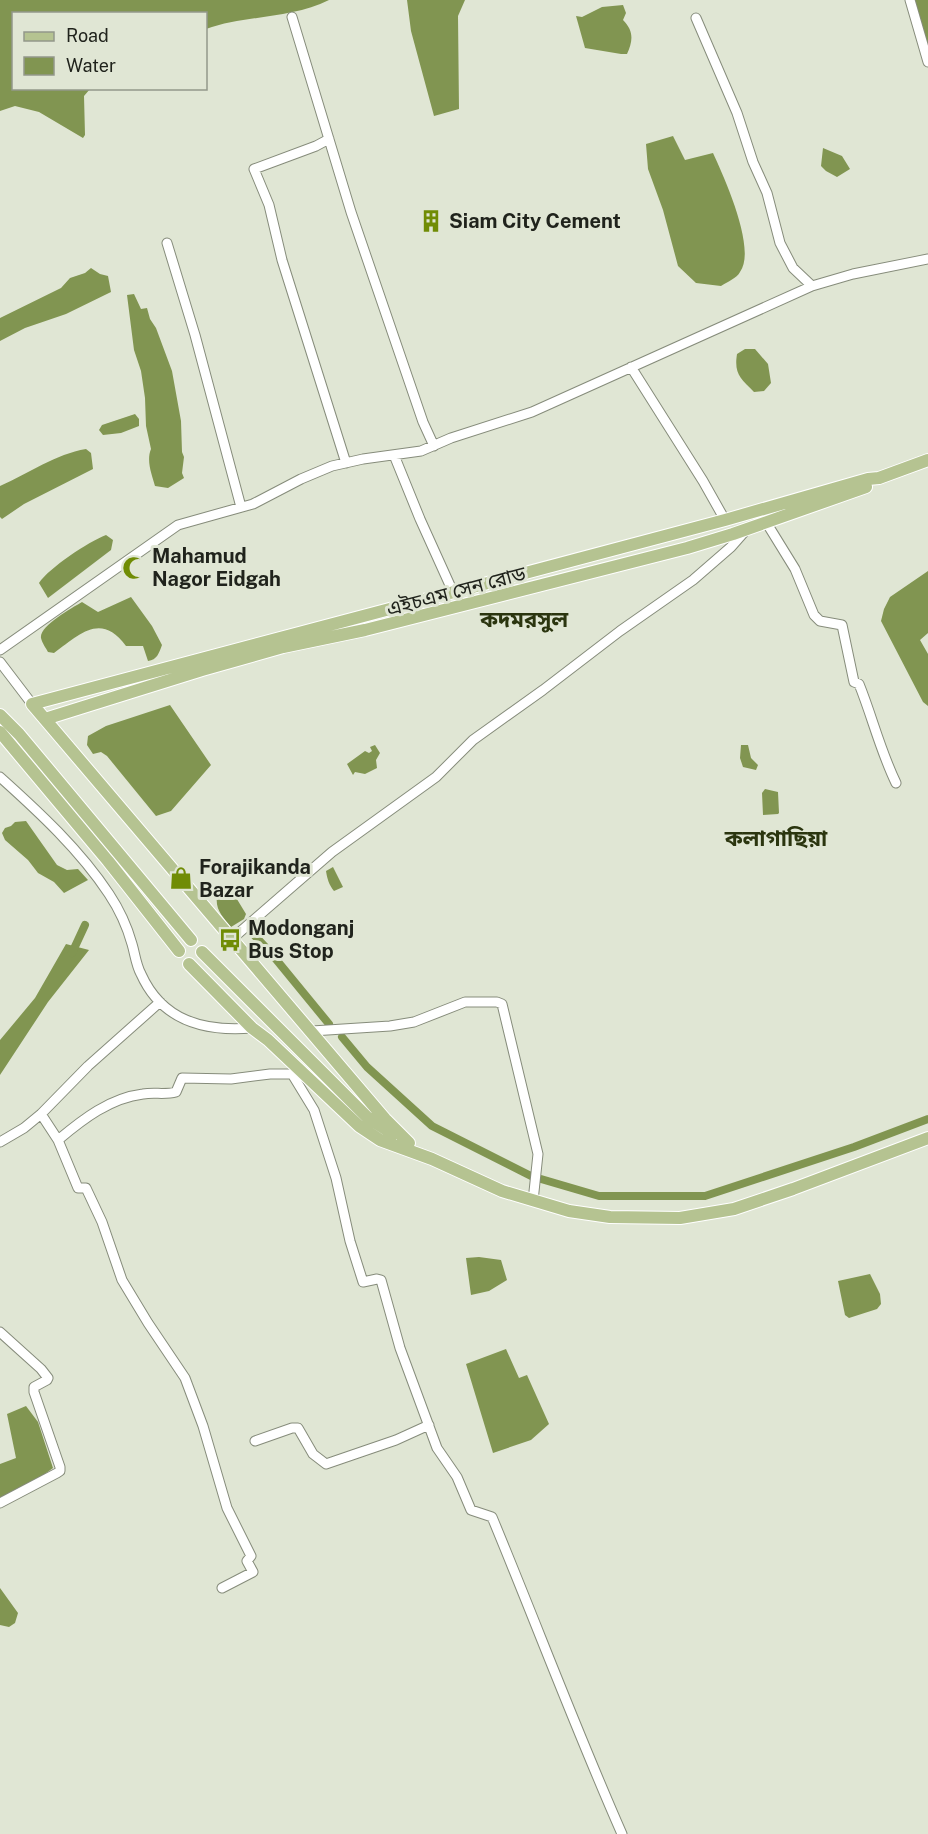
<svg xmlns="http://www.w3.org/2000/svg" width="928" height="1834" font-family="'Public Sans','Noto Sans Bengali',sans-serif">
  <rect width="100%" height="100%" fill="#e0e6d4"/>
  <!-- water -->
  <path fill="#819551" d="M0 0H329C291 19 245 15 206 29V14H14V88L90 89 84 96 85 135 83 138 39 112 15 106 0 111Z
    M407 0H465L458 16 459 109 434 116 411 31Z
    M914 0H928V46Z
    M623 5 626 13 623 20C634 31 633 41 627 54H621L585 48 576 16 582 17 602 7Z
    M673 136 685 160 713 153C724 177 757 249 740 272 737 278 727 282 721 286L696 283 678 266 663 210 648 169 646 144Z
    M823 148 842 156 850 169 837 177 826 171 821 166Z
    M91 268 100 274 108 276 111 292 66 314 25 328 0 341V318L61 288 70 278 85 273Z
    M134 294 141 309 147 308 150 319 156 328 172 371 181 421 182 452 184 457 182 473 184 478 168 488 155 486C152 475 146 461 151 449L146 426 145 398 141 371 134 350 127 295Z
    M745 349H755L768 364 771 383 764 391 754 392C740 378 734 374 737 354Z
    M135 414 139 419V426L121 433 103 435 99 430 102 425Z
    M86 449 91 453 93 469 24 504 2 519 0 517V486C29 473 56 454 86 449Z
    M106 535 113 540 111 550 48 598 39 583C49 568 88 542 106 535Z
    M928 571V633L920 640 928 654V706L923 702 881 621 884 609 890 597Z
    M131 597 152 626 162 645C159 653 157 660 148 661L143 646H126C101 612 80 634 54 653L48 652C46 648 42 643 41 638 39 626 72 608 82 602L98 612Z
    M170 705 211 765 171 811 156 816 107 756 101 752 93 754 87 745 88 736 106 726Z
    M375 745 380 753 376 760 377 768 365 774 355 772 353 775 347 764 365 751 369 753 372 751 370 747Z
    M741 745H748L751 758 758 765 756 770 743 767 740 758Z
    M765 789 778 792 779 813 778 814 763 815 762 793Z
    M26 821 57 865 67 870 78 869 88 880 64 893 54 882 38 873 28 860 5 840 2 833 5 828 11 826 15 822Z
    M333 867 343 887 334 891C329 885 327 878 326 871Z
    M232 891 246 914 244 919 231 927C223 917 215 910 217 896Z
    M66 944 89 950 48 1002 0 1075V1040L35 998Z
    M479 1257 501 1260 507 1280 489 1291 471 1295 466 1258Z
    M870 1274 880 1294 881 1304 877 1309 849 1318 845 1315 838 1281Z
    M506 1349 519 1378 527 1375 549 1424 531 1440 493 1453 466 1364Z
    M26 1406 38 1422 53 1468 30 1485 0 1500V1464L16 1458 7 1414Z
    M0 1588 18 1613 15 1623 9 1627 0 1625Z"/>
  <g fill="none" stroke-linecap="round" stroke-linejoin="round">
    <!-- canal -->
    <path stroke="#819551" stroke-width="8" d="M255 936 270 952 329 1024
      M72 953 85 925
      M342 1037 367 1067 432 1126 533 1177
      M541 1179 599 1196H705L854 1147 928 1119"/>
    <!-- minor casing -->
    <g stroke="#868c7b" stroke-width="11">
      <path id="minor" d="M910 0 928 62
        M292 17 351 212 423 422 434 446
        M696 18 737 113 753 162 767 193 780 243 793 268 812 286
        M329 139 316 146 254 169 269 205 282 260 346 463
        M167 243 195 335 241 507
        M631 367 703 481 725 520
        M394 455 420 519 453 592
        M766 522 795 569 814 615 820 621 842 625 854 682 859 684C872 716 880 750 896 783
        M0 650 178 525 253 504 301 479 332 466 363 459 421 451 451 438 532 412 812 286 853 274 928 259
        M0 662 32 704
        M0 777C39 812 80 850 109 894 119 909 127 926 132 944 135 954 136 965 141 974 162 1021 204 1032 252 1028
        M233 938 332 852 436 777 473 740 543 690 620 631 693 580 731 547 746 530
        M312 1031 390 1026 414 1022 465 1002H497L502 1004 538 1154 533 1201
        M41 1114 58 1140 78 1188H86L102 1222 122 1280 148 1323 185 1378 203 1426 227 1508 251 1556 247 1561 253 1572 222 1588
        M58 1140C83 1119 110 1098 143 1094 154 1092 165 1095 176 1092L182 1078 231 1079 270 1074H292L314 1110 336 1178 350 1241 363 1282 377 1279 381 1280 400 1348 437 1448 457 1477 471 1510 492 1517C536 1623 576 1730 622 1834
        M0 1142 24 1128 41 1114 88 1066 160 1002
        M0 1332 41 1369 48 1378 47 1380 34 1387V1392L60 1467V1471L57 1473 0 1503
        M255 1441 292 1428H298L313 1454 326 1464 396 1440 429 1425"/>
    </g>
    <!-- major casing -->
    <g stroke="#fff" stroke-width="14">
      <path id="major" d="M0 715 19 734 191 940
        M45 719 202 670 283 647 365 630 687 548 733 534 866 487
        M0 732 108 861 179 951
        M202 952 367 1117 393 1134
        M189 964 252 1028 268 1040 359 1126 380 1140 432 1159 502 1191 569 1211 610 1217 680 1218 734 1209 793 1189 928 1138
        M409 1143 385 1119 32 704 725 520 868 479 879 478 928 460"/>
    </g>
    <!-- minor -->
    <use href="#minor" stroke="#fff" stroke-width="9"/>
    <!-- major -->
    <use href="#major" stroke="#b5c391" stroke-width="12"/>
  </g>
  <!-- icons -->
  <defs>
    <g id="building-bare" transform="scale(1.8)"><path d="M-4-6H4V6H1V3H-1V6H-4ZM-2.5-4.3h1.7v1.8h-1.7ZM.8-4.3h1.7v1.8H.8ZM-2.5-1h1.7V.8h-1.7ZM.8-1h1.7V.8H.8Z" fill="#708c05" stroke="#e0e6d4" stroke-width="2.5" paint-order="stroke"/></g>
    <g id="mosque-bare" transform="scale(1.8)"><path d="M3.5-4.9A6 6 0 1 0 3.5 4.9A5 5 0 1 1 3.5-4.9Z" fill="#708c05" stroke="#e0e6d4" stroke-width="2.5" paint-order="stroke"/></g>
    <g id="shop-bare" transform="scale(1.8)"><path d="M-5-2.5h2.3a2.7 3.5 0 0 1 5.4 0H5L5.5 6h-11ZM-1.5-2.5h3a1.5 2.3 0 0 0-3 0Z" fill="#708c05" stroke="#e0e6d4" stroke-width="2.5" paint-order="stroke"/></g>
    <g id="bus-bare" transform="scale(1.8)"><path d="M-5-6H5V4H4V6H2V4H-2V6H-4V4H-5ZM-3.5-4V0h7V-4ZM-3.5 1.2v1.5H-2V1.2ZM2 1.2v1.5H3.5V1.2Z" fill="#708c05" stroke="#e0e6d4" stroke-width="2.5" paint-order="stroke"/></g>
  </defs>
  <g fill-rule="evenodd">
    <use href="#building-bare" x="431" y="221"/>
    <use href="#mosque-bare" x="134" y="568"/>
    <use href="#shop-bare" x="181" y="878"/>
    <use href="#bus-bare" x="230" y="940"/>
  </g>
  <g text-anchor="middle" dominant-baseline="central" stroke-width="6" stroke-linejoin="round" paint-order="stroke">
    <!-- poi labels -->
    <g font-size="20" font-weight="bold" fill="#20231c" stroke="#e0e6d4" text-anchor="start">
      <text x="449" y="221">Siam City Cement</text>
      <text x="152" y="556">Mahamud<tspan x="152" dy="23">Nagor Eidgah</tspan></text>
      <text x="199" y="867">Forajikanda<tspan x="199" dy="23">Bazar</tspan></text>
      <text x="248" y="928">Modonganj<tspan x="248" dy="23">Bus Stop</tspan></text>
    </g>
    <!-- street labels -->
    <g font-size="20" fill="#20231c" stroke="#e0e6d4">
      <text transform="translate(456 591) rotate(-15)">এইচএম সেন রোড</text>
    </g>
    <!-- quarter labels -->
    <g font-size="22" font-weight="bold" fill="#2b350f" stroke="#e0e6d4">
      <text x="524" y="619">কদমরসুল</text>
      <text x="776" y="838">কলাগাছিয়া</text>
    </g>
  </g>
  <!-- legend -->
  <rect x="12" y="12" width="195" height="78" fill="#e0e6d4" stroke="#93988a" stroke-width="1.5"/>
  <rect x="24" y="32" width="30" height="9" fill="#b5c391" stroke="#93988a" stroke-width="1.5"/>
  <text x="66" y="42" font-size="18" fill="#20231c">Road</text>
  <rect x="24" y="57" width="30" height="18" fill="#819551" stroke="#93988a" stroke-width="1.5"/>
  <text x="66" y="72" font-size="18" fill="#20231c">Water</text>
</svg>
